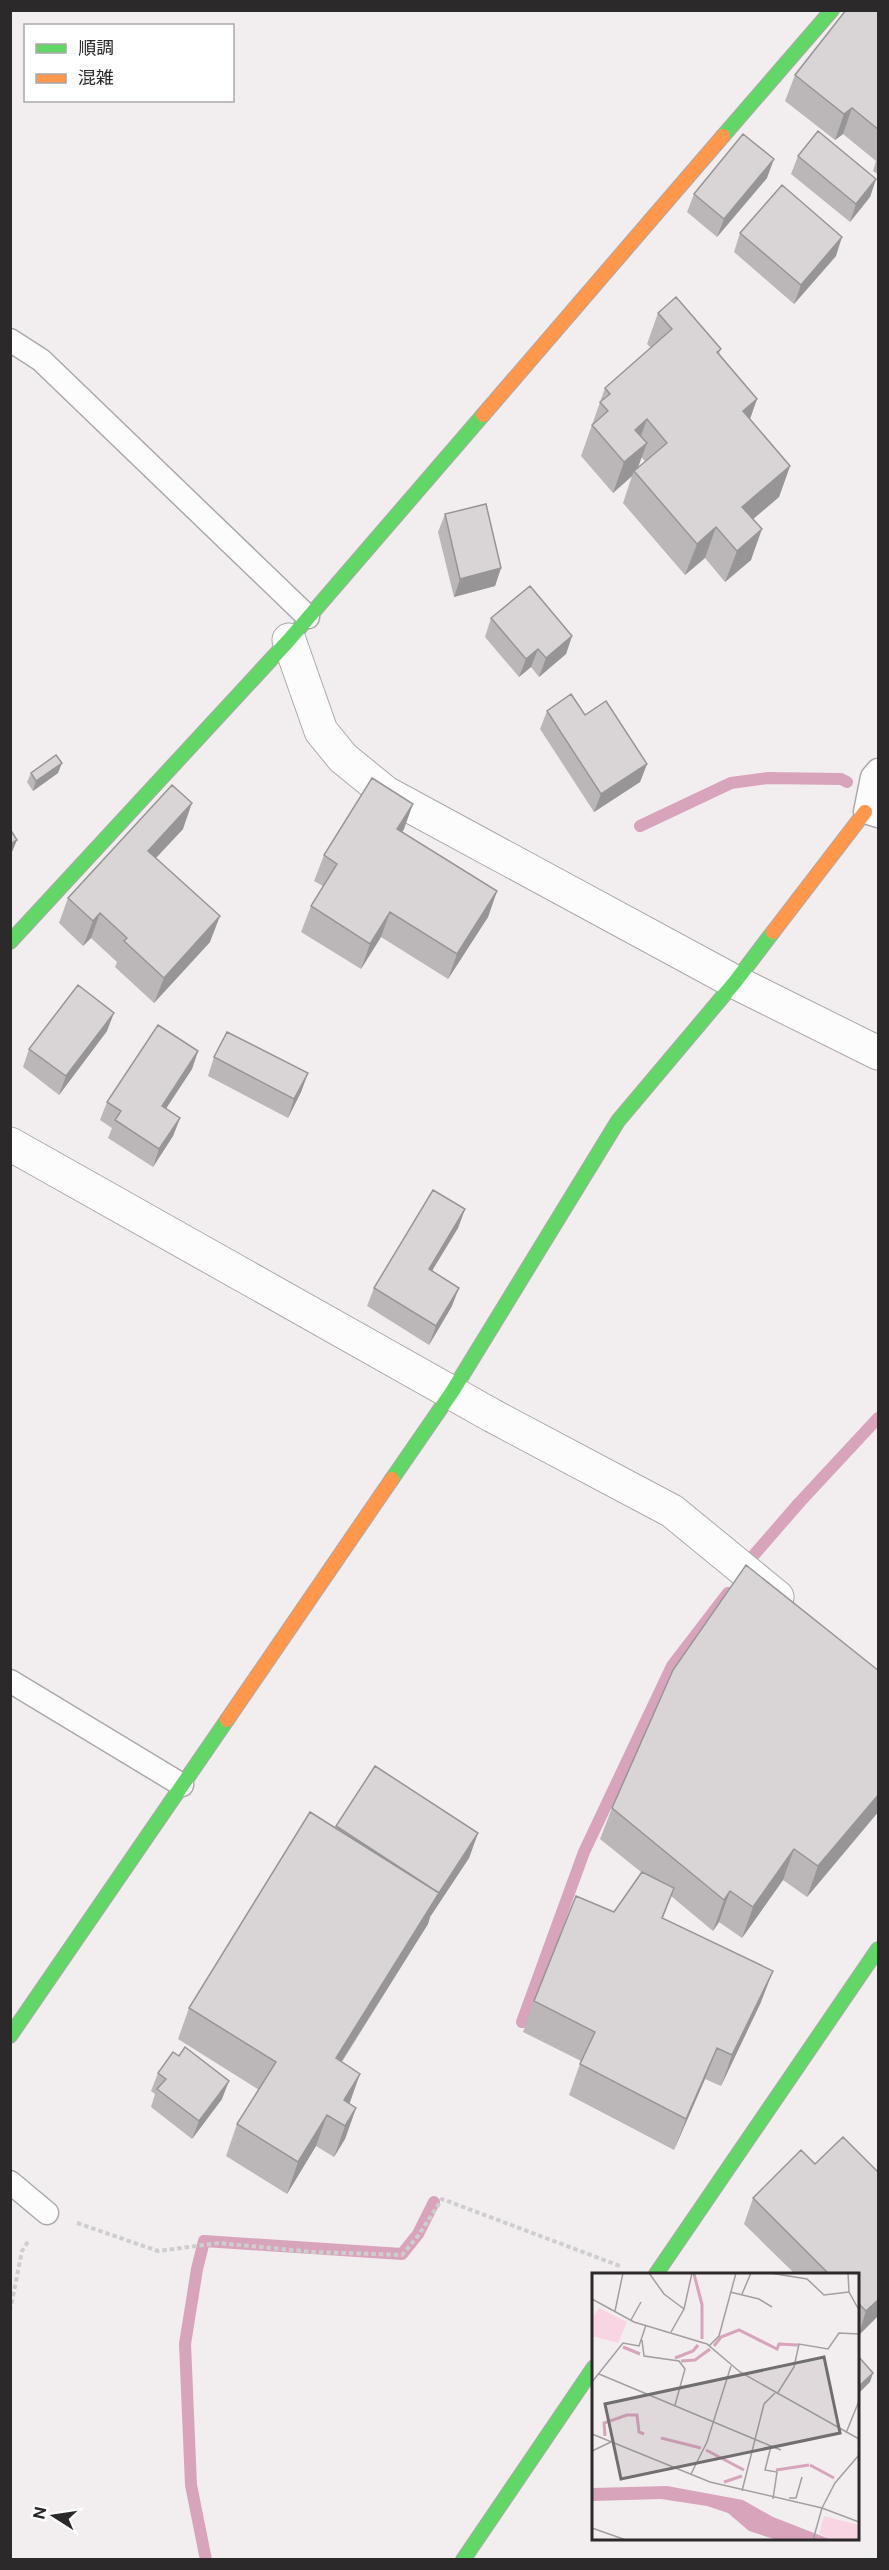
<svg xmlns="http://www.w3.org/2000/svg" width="889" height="2570" font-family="'Public Sans','Noto Sans JP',sans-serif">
  <rect width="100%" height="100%" fill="#f2edef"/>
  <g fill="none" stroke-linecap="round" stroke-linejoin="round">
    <!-- stream -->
    <path stroke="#d8a4bb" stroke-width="12" d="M640 826 731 783 768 778 841 779 847 782
      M753 1556 799 1503 878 1418
      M522 2022 584 1852 672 1666 728 1593
      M206 2560 191 2485 185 2344 197 2269 204 2241 402 2254 418 2234 434 2202"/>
    <!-- lane casing -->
    <g stroke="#aca9aa" stroke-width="25">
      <path id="lane" d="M10 340 41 360 308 617
        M878 816 865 812 872 777 878 770
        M10 1681 182 1785
        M10 2182 47 2213"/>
    </g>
    <!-- street casing -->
    <g stroke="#aca9aa" stroke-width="35">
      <path id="street" d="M289 640 321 731 343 758 386 793 735 982 878 1053
        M10 1144 493 1416 672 1511 777 1597"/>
    </g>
    <!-- fast casing -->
    <g stroke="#aca9aa" stroke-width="16">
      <path id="fast" d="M723 136 832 10
        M10 942 289 640 483 415
        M392 1479 452 1392 618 1121 735 982 773 932
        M10 2036 227 1720
        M656 2274 878 1949
        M463 2560 594 2367"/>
    </g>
    <!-- slow casing -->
    <g stroke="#aca9aa" stroke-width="16">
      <path id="slow" d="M483 415 723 136
        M773 932 865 812
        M227 1720 392 1479"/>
    </g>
    <!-- path -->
    <path stroke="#cfcece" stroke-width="4" stroke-dasharray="4.5 3" stroke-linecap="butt" d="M77 2223 158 2251 219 2243 313 2252 402 2255 418 2236 442 2199 620 2266
      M10 2311 22 2251 29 2240"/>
    <!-- lane -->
    <use href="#lane" stroke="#fdfcfd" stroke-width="22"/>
    <!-- street -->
    <use href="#street" stroke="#fdfcfd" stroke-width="33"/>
    <!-- fast -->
    <use href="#fast" stroke="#63d668" stroke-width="14"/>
    <!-- slow -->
    <use href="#slow" stroke="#ff974d" stroke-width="14"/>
  </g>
  <!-- wall -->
  <path fill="#bbb7b9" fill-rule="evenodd" d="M879 10V175L873 171 876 161 843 134 835 140 785 101 795 75Z
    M798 156 876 179 870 197 850 222 791 174Z
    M767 178 717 237 687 212 694 194Z
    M740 233 836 256 794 304 734 252Z
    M658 313 721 349 719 354 757 399 750 419 790 466 779 497 753 519 751 560 725 582 705 558 685 575 623 503 632 476 613 493 581 456 605 388 651 348 647 344ZM641 457 646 462 637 469Z
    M445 514 501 568 495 586 454 597 438 532Z
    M491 618 572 636 566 654 539 677 531 667 519 677 485 637Z
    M547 711 647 764 640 782 594 812 540 729Z
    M31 773H58L33 791 27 782Z
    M183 829 156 858 210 942 154 1003 115 967 117 962 91 938 83 946 59 923 68 898Z
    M404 829 402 832 497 891 488 917 448 979 381 937 361 969 301 932 311 906 323 886 314 881 324 855Z
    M107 1031 59 1095 23 1067 29 1049Z
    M198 1051 192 1069 166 1108 180 1118 173 1136 153 1167 108 1138 112 1128 100 1120 107 1102Z
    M214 1057 308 1073 301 1092 288 1118 208 1076Z
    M465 1209 458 1228 432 1271 452 1306 429 1345 367 1306 374 1288Z
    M879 1671V1811L807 1897 783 1880 742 1938 719 1922 713 1931 671 1896 663 1918 761 2002 721 2086 705 2079 674 2150 569 2095 581 2061 523 2032 534 2001 614 1912 641 1872 600 1839 612 1808Z
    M336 1826 478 1833 469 1858 430 1917 428 1924 342 2062 349 2104 356 2108 345 2139 334 2157 316 2146 287 2194 226 2156 237 2124 259 2090 178 2039 189 2008Z
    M158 2073 222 2099 192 2139 151 2107 155 2094 151 2091Z
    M815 2164 879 2173V2315L858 2336V2274H795L744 2224 753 2198Z"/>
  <!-- shaded-wall -->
  <path fill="#989596" d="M852 108 843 134 835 140 844 114Z
    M774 159 767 178 717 237 724 219Z
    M876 179 870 197 850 222 856 204Z
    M842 237 836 256 794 304 801 285Z
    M757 399 746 430 743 411Z
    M647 419 636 450 635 430Z
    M647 443 636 473 634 471 632 476 613 493 624 462Z
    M790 466 779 497 731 538 742 507Z
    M716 527 705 558 685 575 697 544Z
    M762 529 751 560 725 582 737 551Z
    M501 568 495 586 454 597 460 579Z
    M572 636 566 654 539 677 546 658Z
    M538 649 531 667 519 677 526 659Z
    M62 763 58 773 33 791 36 781Z
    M647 764 640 782 594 812 601 794Z
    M192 803 183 829 139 876 148 851Z
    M413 804 404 829 388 854 397 829Z
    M17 840 10 857V844Z
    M497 891 488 917 448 979 457 954Z
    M390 912 381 937 361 969 370 944Z
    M100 913 91 938 83 946 93 921Z
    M220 916 210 942 154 1003 164 978Z
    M114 1013 107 1031 59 1095 66 1076Z
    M198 1051 192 1069 156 1124 162 1106Z
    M308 1073 301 1092 288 1118 294 1099Z
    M180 1118 173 1136 153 1167 159 1149Z
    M465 1209 458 1228 422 1287 429 1269Z
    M459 1288 452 1306 429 1345 436 1326Z
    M879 1794V1811L807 1897 818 1866Z
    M478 1833 469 1858 430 1917 428 1924 324 2089 336 2058 439 1893Z
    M794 1849 783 1880 742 1938 753 1907Z
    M730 1891 719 1922 713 1931 724 1900Z
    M773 1971 761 2002 721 2086 732 2055Z
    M717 2048 705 2079 674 2150 686 2119Z
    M360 2074 349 2105 344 2100Z
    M229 2081 222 2099 192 2139 199 2121Z
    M356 2108 345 2139 334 2157 345 2126Z
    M327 2115 316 2146 287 2194 298 2162Z
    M879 2299V2315L858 2336 866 2311Z
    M873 2373 870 2382 858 2394V2387Z"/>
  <!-- building -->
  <path fill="#d9d5d7" stroke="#989596" stroke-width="1.5" d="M846 10H879V130L852 108 844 114 795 75Z
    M818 131 876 179 856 204 798 156Z
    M743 134 774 159 724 219 694 194Z
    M782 185 842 237 801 285 740 233Z
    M676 297 721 349 717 352 757 399 743 411 790 466 742 507 762 529 737 551 716 527 697 544 634 471 667 443 647 419 635 430 647 443 624 462 592 425 608 411 600 402 610 394 605 388 672 329 658 313Z
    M486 504 501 568 460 579 445 514Z
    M530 586 572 636 546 658 538 649 526 659 491 618Z
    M571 694 585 715 606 701 647 764 601 794 547 711Z
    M56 755 62 763 36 781 31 773Z
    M372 778 413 804 397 829 497 891 457 954 390 912 370 944 311 906 337 864 324 855Z
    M172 785 192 803 148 851 220 916 164 978 124 941 127 938 100 913 93 921 68 898Z
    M10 829 17 840 10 844Z
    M78 985 114 1013 66 1076 29 1049Z
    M158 1025 198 1051 162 1106 180 1118 159 1149 115 1120 121 1111 107 1102Z
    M227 1032 308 1073 294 1099 214 1057Z
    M433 1190 465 1209 429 1269 459 1288 436 1326 374 1288Z
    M746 1565 879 1671V1794L818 1866 794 1849 753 1907 730 1891 724 1900 612 1808 673 1670Z
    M375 1766 478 1833 439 1893 336 1826Z
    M310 1812 439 1893 336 2058 360 2074 344 2100 356 2108 345 2126 327 2115 298 2162 237 2124 276 2062 189 2008Z
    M642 1872 674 1888 662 1918 773 1971 732 2055 717 2048 686 2119 580 2064 595 2032 534 2001 576 1896 614 1912Z
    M185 2047 229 2081 199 2121 157 2089 166 2079 158 2073 173 2052 179 2056Z
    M843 2137 879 2173V2299L866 2311 858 2303V2274H829L753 2198 801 2150 815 2164Z
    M858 2356 873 2373 858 2387Z"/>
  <!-- overview -->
  <g transform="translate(592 2273)">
    <rect width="267" height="267" fill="#f2edef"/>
    <path d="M232 243 267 252V267H240L227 261Z" fill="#f9d5e3"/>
    <path d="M7 35 35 49 26 70 0 63V45Z" fill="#f9d5e3"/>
    <path d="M75 213 151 227 181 244 240 267H185L157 258 136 240 115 233 69 226 0 228V215Z" fill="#d8a4bb"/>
    <path fill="none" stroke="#d8a4bb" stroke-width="3" d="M102 1 110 32V66M122 73 129 64 147 57 185 76 187 71 206 72M31 74 48 81M83 85 101 78 106 72M89 88 103 87 118 76M13 163 12 150 35 142H45L47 159 52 161M69 165 109 175M114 177 152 197M218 192 242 205M184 197 217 192M132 209 150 203"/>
    <path fill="none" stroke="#a39fa0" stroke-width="1.5" d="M57 0 72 21 92 36M178 0 215 6 232 22 257 19M256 0 257 19 267 37M138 19 167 26 180 34M150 21 159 0M0 26 42 49 115 71 148 99 267 166M23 38 31 0M39 47 49 29M79 59 92 36 100 0M50 67 52 83 87 88 93 96 83 132M117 73 127 63 144 0M7 101 179 173M0 109 31 70 47 73 54 52M185 121 202 94 207 71 236 76 247 60 267 61M254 160 267 128M0 161 118 209 230 235 267 249M0 178 19 169M99 201 115 169 139 93M150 218 172 131 183 120M197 225H204L210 204M181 226 185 199 173 197 179 173 189 177M230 235 243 210 267 182M0 255 34 267M221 267 230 235"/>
    <path fill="#716e6f" fill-opacity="0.15" stroke="#716e6f" stroke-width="3" d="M232 84 248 160 29 206 13 131Z"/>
    <rect width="267" height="267" fill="none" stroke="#2c292a" stroke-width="3"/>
  </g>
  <!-- border -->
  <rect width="889" height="2570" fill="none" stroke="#2c292a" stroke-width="24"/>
  <!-- legend -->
  <rect x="24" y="24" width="210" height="78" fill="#ffffff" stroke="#aba9aa" stroke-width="1.5"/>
  <rect x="36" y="44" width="30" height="9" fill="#63d668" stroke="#aba9aa" stroke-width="1.5"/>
  <text x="78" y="54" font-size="18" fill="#2c292a">順調</text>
  <rect x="36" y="74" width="30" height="9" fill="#ff974d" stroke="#aba9aa" stroke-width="1.5"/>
  <text x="78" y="84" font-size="18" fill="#2c292a">混雑</text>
  <!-- north arrow -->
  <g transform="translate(54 2516) rotate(282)" stroke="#ffffff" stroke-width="4.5" paint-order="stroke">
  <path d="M0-4.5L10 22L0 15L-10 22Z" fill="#2c292a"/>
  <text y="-9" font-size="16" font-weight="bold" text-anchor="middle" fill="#2c292a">N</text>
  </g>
</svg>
